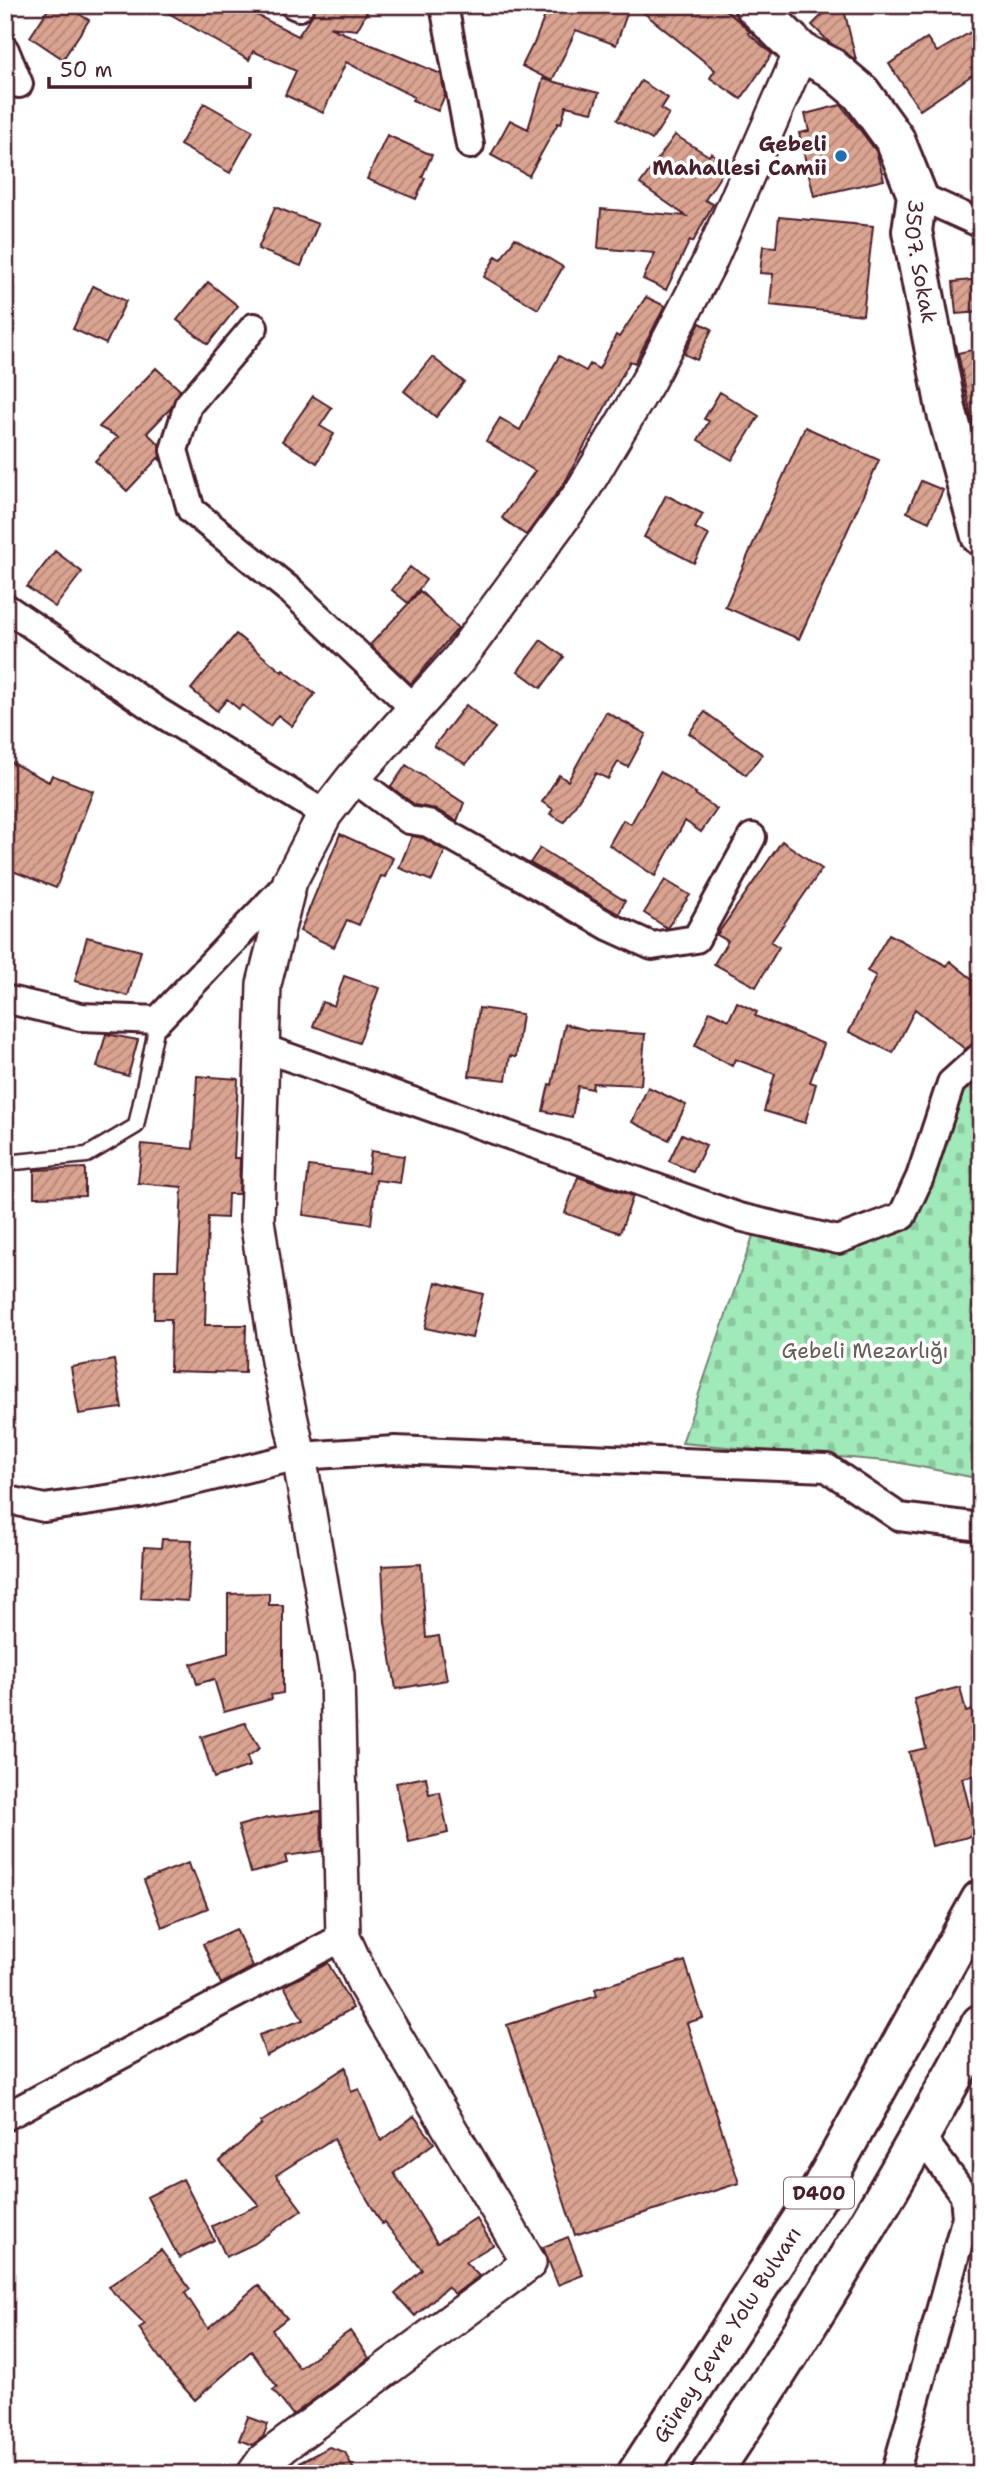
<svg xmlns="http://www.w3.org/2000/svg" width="986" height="2479" font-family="'Shantell Sans',sans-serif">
  <defs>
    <pattern id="cemetery-stones" width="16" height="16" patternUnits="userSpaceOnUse" patternTransform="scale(1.75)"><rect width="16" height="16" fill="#a0e9b8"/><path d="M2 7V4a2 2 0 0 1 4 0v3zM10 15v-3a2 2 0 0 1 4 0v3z" fill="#8bc79e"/></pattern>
    <pattern id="building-hatch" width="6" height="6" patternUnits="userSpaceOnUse" patternTransform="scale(1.75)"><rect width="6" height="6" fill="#daa491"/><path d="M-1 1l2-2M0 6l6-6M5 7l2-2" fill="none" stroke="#b38577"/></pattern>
  </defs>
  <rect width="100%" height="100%" fill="#fff"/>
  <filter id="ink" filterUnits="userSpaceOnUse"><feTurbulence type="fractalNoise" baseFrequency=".0143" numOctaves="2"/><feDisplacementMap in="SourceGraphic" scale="14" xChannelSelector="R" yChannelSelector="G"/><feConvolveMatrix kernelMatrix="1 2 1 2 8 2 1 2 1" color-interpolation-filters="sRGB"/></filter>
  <g filter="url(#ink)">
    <!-- cemetery -->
    <path fill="url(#cemetery-stones)" stroke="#758472" stroke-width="2" d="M981 1049V1479L896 1462 682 1443 753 1236 819 1247 859 1243 890 1236 911 1215 912 1183Z"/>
    <!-- building -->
    <path fill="url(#building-hatch)" stroke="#4a1f2b" stroke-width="2" d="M51 5H85L79 14 89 20 63 59 30 37Z
      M155 5H237L298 36 313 14 316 5H371L357 30 329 27 441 74 445 95 438 111 412 100 414 97 346 62 323 113 285 95 296 71 253 51 249 60Z
      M549 5H630L616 45 576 30 552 81 522 66 532 46H533Z
      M634 5H719L741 23 750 32 748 33 772 54 741 99 710 78 715 70Z
      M832 5H843L856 60 829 42 812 25Z
      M981 26V69L920 110 889 64 927 38 937 52Z
      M543 79 599 93 592 112 566 106 561 124 558 123 529 176 491 155 510 120 528 129Z
      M641 81 668 98 661 109 669 114 652 140 617 120Z
      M204 103 253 131 230 173 180 145Z
      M841 105 876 151 884 180 814 196 799 133 809 131 805 114Z
      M387 135 432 155 422 177 425 178 416 199 367 179Z
      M675 135 709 156 711 153 728 164 705 200 713 204 693 242 690 240 666 290 643 279 655 253 598 248 601 209 686 216 640 184Z
      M275 207 318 224 301 266 258 249Z
      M779 217 873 226 863 315 770 305 773 274 760 273 763 246 776 247Z
      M515 238 563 267 538 309 484 277 496 256 501 259Z
      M981 279V312L956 314 953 282Z
      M208 282 238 306 208 344 177 320Z
      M93 286 126 301 106 344 73 329Z
      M646 297 665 306 635 363 630 361 565 482 526 535 502 518 535 471 486 441 500 418 520 430 559 356 586 371 590 364 599 369 616 335 619 337Z
      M700 323 712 329 697 360 684 354Z
      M981 348V424L973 425 958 353Z
      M432 357 464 382 436 417 404 391Z
      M156 368 180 390 171 408 147 433 159 444 160 460 158 458 127 491 95 461 118 437 99 427Z
      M720 392 759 416 732 460 698 440 709 421 704 419Z
      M313 396 332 408 320 426 334 434 317 463 282 441Z
      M805 427 879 460 799 639 725 607Z
      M921 481 943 490 929 522 907 512Z
      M666 495 703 514 695 528 709 535 694 563 644 537Z
      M55 551 82 572 55 607 27 587Z
      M410 567 426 580 408 603 392 590Z
      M420 591 458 628 411 684 370 645Z
      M236 634 282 672 283 670 315 694 292 726 278 715 270 726 242 705 239 709 227 699 217 711 191 689Z
      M541 640 564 657 541 688 518 671Z
      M466 705 495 728 466 764 434 746Z
      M606 712 646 734 628 767 618 762 608 779 596 773 564 822 550 814 553 809 542 802 559 775 568 781Z
      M705 712 762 754 746 775 689 733Z
      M5 759 49 782 52 775 93 791 56 888 5 868Z
      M406 765 464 803 457 821 435 809 415 805 391 787Z
      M660 772 696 793 695 794 717 809 701 832 685 821 655 876 609 845 623 820 631 824Z
      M340 834 393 858 385 877 381 876 359 925 347 920 334 947 300 931Z
      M412 836 423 838 445 851 432 881 399 868Z
      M782 841 822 869 771 942 779 947 756 987 714 964 728 941 717 935Z
      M540 848 625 901 619 914 530 863Z
      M665 880 690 895 667 928 644 913Z
      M889 934 947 966 950 961 981 986V1038L979 1041 965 1049 915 1009 893 1053 849 1032 876 976 867 971Z
      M87 937 141 951 128 996 75 981Z
      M344 976 379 988 359 1043 313 1026 322 1002 334 1006Z
      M737 1002 757 1012 755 1016 824 1044 810 1082 816 1084 805 1123 764 1111 775 1074 735 1059 732 1066 695 1046 710 1011 729 1020Z
      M479 1008 522 1014 516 1057 510 1056 506 1080 469 1076Z
      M565 1024 587 1030 645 1034 641 1085 593 1083 592 1089 578 1086 572 1117 543 1111 549 1084 552 1085Z
      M106 1034 138 1040 128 1076 97 1067Z
      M197 1076 238 1079 234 1158H240L239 1194H228L227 1218 208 1217 205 1325H246L245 1373 170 1371 171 1319H154L155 1270H178L182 1187 138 1183 142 1144 193 1149Z
      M648 1087 686 1105 669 1140 632 1122Z
      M682 1134 706 1145 693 1172 669 1161Z
      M371 1151 404 1156 400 1183 376 1180 371 1224 303 1215 309 1166 368 1173Z
      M85 1168V1196L34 1197V1170Z
      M578 1177 633 1196 620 1233 565 1213Z
      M436 1282 483 1294 472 1338 425 1328Z
      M114 1360 122 1408 79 1414 71 1367Z
      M162 1539 192 1540 188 1601 141 1598 144 1547 161 1548Z
      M421 1564 426 1638 439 1636 447 1680 396 1689 385 1622 382 1566Z
      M269 1593V1605H283V1693L271 1695 272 1699 224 1712 214 1679 197 1684 191 1664 228 1653V1594Z
      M960 1687 966 1712 981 1708V1774L962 1778 976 1835 932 1846 909 1752 926 1748 914 1699Z
      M245 1723 260 1748 247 1757 250 1766 214 1778 201 1737Z
      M426 1777 429 1794 440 1792 448 1833 409 1842 396 1783Z
      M321 1811 322 1851 285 1856 287 1863 251 1873 238 1826 267 1818Z
      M188 1863 191 1872 193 1871 208 1908 162 1927 144 1880Z
      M236 1929 253 1967 221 1984 203 1944Z
      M685 1961 703 2018 687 2023 739 2183 575 2235 507 2025 597 1996 595 1989Z
      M328 1963 353 2008 266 2056 259 2035 303 2020 284 1986Z
      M346 2067 351 2092 359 2089 381 2141 414 2116 434 2143 394 2173 437 2243 476 2218 493 2245 465 2262 479 2276 455 2294 447 2287 415 2316 395 2294 422 2270 384 2222 382 2224 341 2155 334 2138 276 2175 302 2210 254 2244 226 2257 212 2226 259 2205 220 2161 262 2124 261 2122Z
      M183 2179 214 2240 179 2258 147 2197Z
      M568 2237 583 2275 558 2285 543 2247Z
      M161 2250 190 2289 185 2293 208 2328 258 2285 287 2318 272 2330 299 2368 350 2331 369 2358 293 2415 273 2390 277 2387 251 2351 195 2400 168 2370 139 2328 145 2324 108 2287Z
      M248 2417 268 2424 263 2437 252 2445 239 2440Z
      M329 2447 345 2452 356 2474H278Z"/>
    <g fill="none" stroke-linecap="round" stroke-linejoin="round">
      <!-- service casing -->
      <g stroke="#4a1f2b" stroke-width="19">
        <path id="service" d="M5 1163 87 1155 136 1126 158 1020"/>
      </g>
      <!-- minor casing -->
      <g stroke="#4a1f2b" stroke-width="32">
        <path id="minor" d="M294 5 299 7 300 5
          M444 5 470 145
          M5 50 19 84
          M917 195 981 224
          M254 327 188 405 174 450 191 510 292 592 414 708
          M5 607 159 712 325 814
          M353 778 409 820 428 823 610 927 652 946 696 939 752 837
          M5 999 81 1017 158 1020 290 881
          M263 1048 739 1217 838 1240 902 1216 920 1177 951 1083 981 1056
          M5 1499 44 1508 140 1494 299 1456 395 1450 827 1468 899 1517 981 1527
          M5 2117 343 1937
          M895 2474 966 2217 964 2195 920 2135"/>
      </g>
      <!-- tertiary casing -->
      <g stroke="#4a1f2b" stroke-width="38">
        <path id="tertiary" d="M254 2474 264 2460 529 2263 365 1985 343 1937 337 1675 299 1456 278 1361 257 1220 264 984 290 881 325 814 353 778 459 659 581 493 648 381 709 263 801 52"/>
      </g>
      <!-- secondary casing -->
      <g stroke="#4a1f2b" stroke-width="44">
        <g id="secondary">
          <path id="s1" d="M754 5 801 52 830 67 861 93 895 140 917 195 912 231 946 409 981 536"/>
        </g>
      </g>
      <!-- trunk casing -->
      <g stroke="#4a1f2b" stroke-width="44">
        <g id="trunk">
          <path id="s2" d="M637 2474 818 2195 981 1900"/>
          <path d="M711 2474C808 2328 899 2179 981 2024"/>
        </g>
      </g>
      <!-- service -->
      <use href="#service" stroke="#fff" stroke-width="14"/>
      <!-- minor -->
      <use href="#minor" stroke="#fff" stroke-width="26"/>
      <!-- tertiary -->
      <use href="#tertiary" stroke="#fff" stroke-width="33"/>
      <!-- secondary -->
      <use href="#secondary" stroke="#fff" stroke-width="38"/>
      <!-- trunk -->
      <use href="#trunk" stroke="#fff" stroke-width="38"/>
    </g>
  </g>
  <!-- markers -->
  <circle fill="#1f6fb2" stroke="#fff" stroke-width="2.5" cx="841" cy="156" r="7"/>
  <g text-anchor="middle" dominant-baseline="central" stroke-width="7" stroke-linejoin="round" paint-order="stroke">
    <!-- shield labels -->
    <rect fill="#fff" stroke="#80626b" stroke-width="2" x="784" y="2177.5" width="70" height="31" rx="5"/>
    <g font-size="19" font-weight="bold" fill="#4a1f2b">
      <text x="819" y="2193">D400</text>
    </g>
    <!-- poi labels -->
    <g font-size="21" font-weight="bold" fill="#4a1f2b" stroke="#fff" text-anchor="end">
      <text x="827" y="144">Gebeli<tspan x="827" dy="24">Mahallesi Camii</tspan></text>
    </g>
    <!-- street labels -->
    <g font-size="21" fill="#4a1f2b" stroke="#fff">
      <text stroke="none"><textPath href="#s1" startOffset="324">3507. Sokak</textPath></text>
      <text stroke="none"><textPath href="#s2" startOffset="166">Güney Çevre Yolu Bulvarı</textPath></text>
    </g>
    <!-- park labels -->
    <g font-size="21" fill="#645c55" stroke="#fff">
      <text x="865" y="1351">Gebeli Mezarlığı</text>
    </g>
  </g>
  <!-- margin -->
  <rect width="986" height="2479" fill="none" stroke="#fff" stroke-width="28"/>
  <rect x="14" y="14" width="958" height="2451" fill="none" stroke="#4a1f2b" stroke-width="2.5" filter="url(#ink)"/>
  <!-- scale -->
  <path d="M49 77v10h201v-10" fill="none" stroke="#4a1f2b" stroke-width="3.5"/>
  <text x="60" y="77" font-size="21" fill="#4a1f2b" stroke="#ffffff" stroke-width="5" paint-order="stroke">50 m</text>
</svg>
